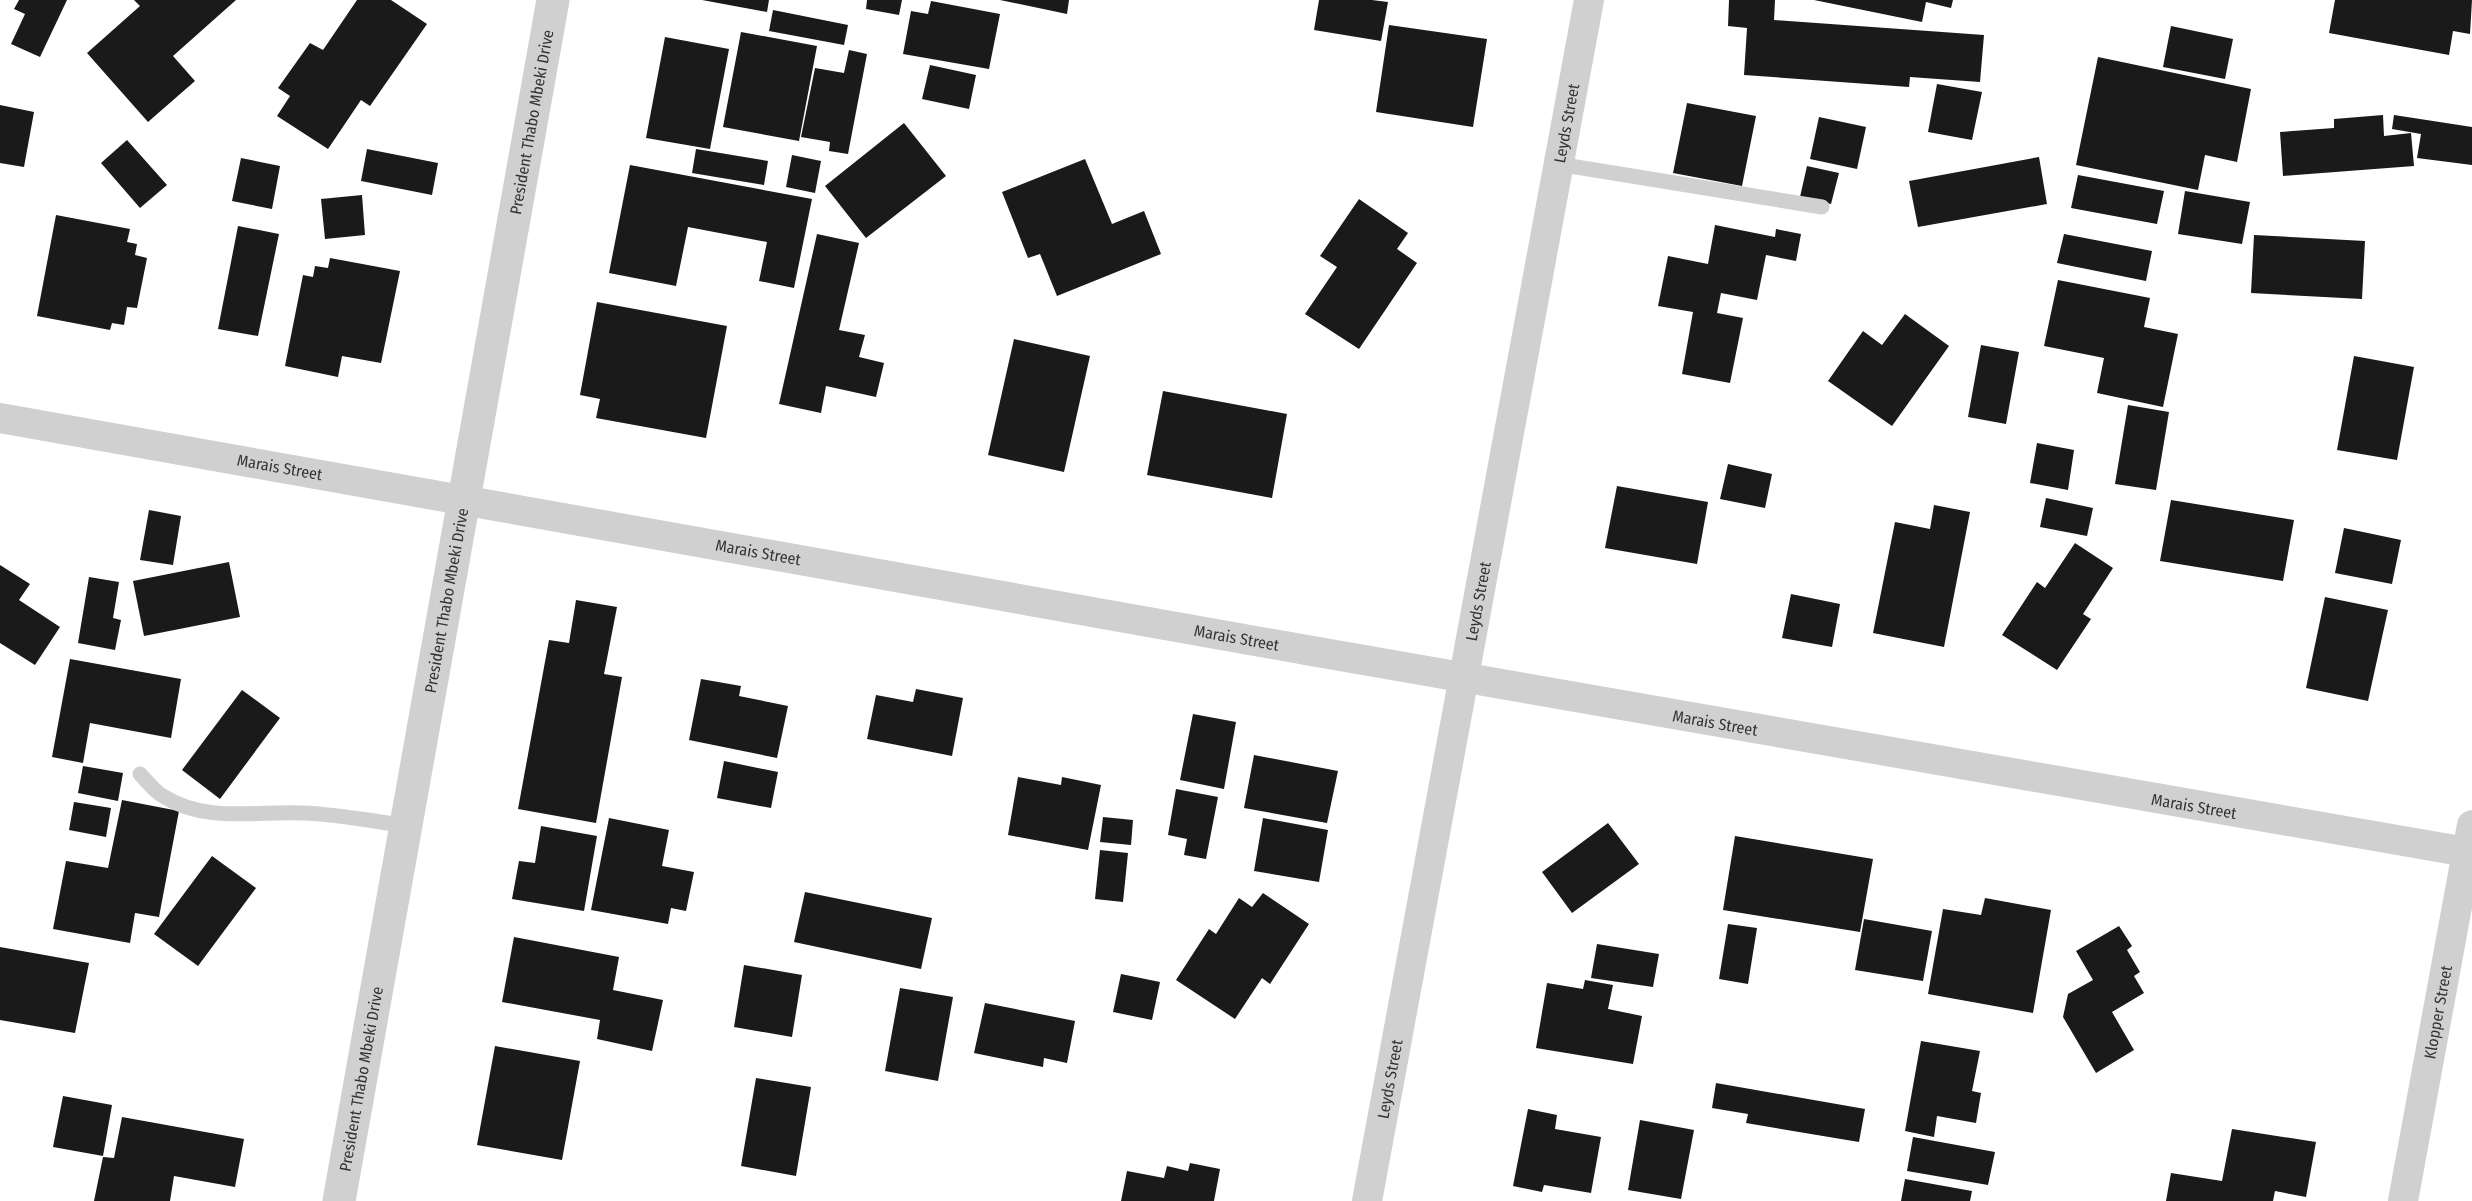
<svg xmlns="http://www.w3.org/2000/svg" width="2472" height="1201" font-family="'Fira Sans Condensed',sans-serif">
  <rect width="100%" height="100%" fill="#fff"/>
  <!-- building -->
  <path fill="#1a1a1a" d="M19 0H67L40 57 11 44 25 14 14 9Z
    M134 0H236L173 56 195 81 148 122 87 53 140 6Z
    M357 0H391L427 24 370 106 361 100 328 149 277 116 290 96 278 88 310 43 323 50Z
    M702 0H769L767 12Z
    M867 0H902L899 15 866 9Z
    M1000 0H1069L1067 14Z
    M1319 0H1372L1388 2 1381 41 1314 30Z
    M1729 0H1775L1774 20 1984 35 1980 82 1910 77 1909 87 1744 75 1747 28 1728 26Z
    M1814 0H1953L1951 8 1926 2 1922 22Z
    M2335 0H2472L2470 34 2453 31 2449 55 2329 33Z
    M931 1 1000 14 989 69 903 54 911 11 928 14Z
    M773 10 848 25 844 45 769 31Z
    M1389 25 1487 39 1473 127 1376 112Z
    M2171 26 2233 39 2225 79 2163 67Z
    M741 32 817 46 799 141 723 127Z
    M665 37 729 49 710 149 646 138Z
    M849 50 867 54 848 154 829 151 830 142 801 137 815 68 844 73Z
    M2098 57 2251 89 2237 162 2205 155 2198 190 2076 165Z
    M930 65 976 75 969 109 922 99Z
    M1937 84 1982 92 1972 140 1928 132Z
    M1687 103 1756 116 1742 186 1673 173Z
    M0 105 34 112 24 167 0 163Z
    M2383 115 2384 136 2411 133 2414 166 2283 176 2280 132 2334 128V119Z
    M2394 115 2472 127V165L2417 158 2421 134 2392 129Z
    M1819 117 1866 127 1857 169 1810 159Z
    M904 123 946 176 866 238 825 186Z
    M127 140 167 185 140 208 101 163Z
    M367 149 438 163 432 195 361 181Z
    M696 149 768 161 764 185 692 173Z
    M792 155 821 161 815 193 786 187Z
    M2039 157 2047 204 1918 227 1909 181Z
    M241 158 280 166 272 209 232 201Z
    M1085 159 1112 224 1144 211 1161 254 1057 296 1040 254 1028 258 1002 192Z
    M630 165 812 199 794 288 759 281 767 242 688 227 676 286 609 273Z
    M1807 166 1839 173 1831 204 1800 197Z
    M2078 175 2164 191 2157 224 2071 208Z
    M2185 191 2250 202 2242 244 2178 234Z
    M362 195 365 235 325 239 321 199Z
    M1359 199 1408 233 1397 249 1417 263 1359 349 1305 314 1337 267 1320 256Z
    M56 215 130 229 127 242 137 244 135 255 147 258 137 308 127 307 124 325 112 323 110 330 37 316Z
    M1715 225 1775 237 1776 229 1801 234 1796 261 1766 255 1757 300 1721 293 1717 313 1743 318 1730 383 1682 374 1693 312 1658 306 1668 256 1708 264Z
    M238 226 279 234 258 336 218 329Z
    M817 234 859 243 839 330 865 335 859 357 884 363 876 397 826 386 821 413 779 404Z
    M2064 234 2152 251 2146 281 2057 263Z
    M2254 235 2365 241 2362 299 2251 293Z
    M330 258 400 271 381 363 342 356 338 377 285 366 303 275 313 277 315 266 328 268Z
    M2058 280 2150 298 2144 327 2178 334 2163 407 2097 393 2104 358 2044 346Z
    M597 302 727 326 706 438 596 418 600 399 580 395Z
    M1905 314 1949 346 1892 426 1828 381 1863 331 1882 345Z
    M1014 339 1090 356 1064 472 988 455Z
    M1981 345 2019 352 2006 424 1968 417Z
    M2354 356 2414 367 2397 460 2337 450Z
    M1163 391 1287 414 1272 498 1147 475Z
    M2128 405 2169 412 2156 490 2115 484Z
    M2037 443 2074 450 2068 490 2030 483Z
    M1728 464 1772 474 1765 508 1720 499Z
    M1617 486 1708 502 1697 564 1605 548Z
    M2046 498 2093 508 2087 536 2040 527Z
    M2171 500 2294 520 2283 581 2160 561Z
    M1934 505 1970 512 1944 647 1873 633 1895 522 1930 529Z
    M149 510 181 516 173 565 140 560Z
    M2344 528 2401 540 2392 584 2335 573Z
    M2075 543 2113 568 2083 614 2091 619 2057 670 2002 635 2037 582 2045 588Z
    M229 562 240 617 144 636 133 581Z
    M0 565 30 584 19 600 60 627 35 665 0 643Z
    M89 577 119 582 113 618 121 620 115 650 78 643Z
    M1791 594 1840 604 1832 647 1782 638Z
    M2325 597 2388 610 2368 701 2306 688Z
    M576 600 617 607 604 674 622 677 596 823 518 809 549 640 569 643Z
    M70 659 181 679 171 738 90 723 83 763 52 757Z
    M701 679 741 686 739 696 788 706 777 758 689 740Z
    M916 689 963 698 952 756 867 739 876 695 913 702Z
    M242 690 280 718 220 799 182 770Z
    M1193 714 1236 722 1224 789 1180 780Z
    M1254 755 1338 771 1327 823 1244 808Z
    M724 761 778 772 771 808 717 798Z
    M83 766 123 773 118 801 78 793Z
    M1018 777 1061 785 1062 777 1101 785 1088 850 1008 835Z
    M1176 789 1218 797 1206 859 1184 855 1187 839 1168 835Z
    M122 800 179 811 159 917 135 913 130 943 53 929 66 861 108 868Z
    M74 802 111 808 106 837 69 830Z
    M1103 817 1133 820 1131 845 1100 842Z
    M609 818 669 830 662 866 694 872 686 911 671 908 668 924 591 910Z
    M1263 818 1328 830 1319 882 1254 871Z
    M1608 823 1639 864 1572 913 1542 872Z
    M541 826 597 836 584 911 512 899 519 861 535 863Z
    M1735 836 1873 859 1860 932 1723 910Z
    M1100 850 1128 853 1123 902 1095 899Z
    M212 856 256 888 198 966 154 934Z
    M805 892 932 918 921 969 794 942Z
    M1263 893 1309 924 1270 984 1262 978 1235 1019 1176 980 1209 929 1216 934 1239 898 1252 907Z
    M1985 898 2051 910 2033 1013 1928 994 1943 909 1981 915Z
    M1864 919 1932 931 1923 981 1855 970Z
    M1728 924 1757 928 1748 984 1719 979Z
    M2119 926 2132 946 2127 950 2140 972 2134 976 2144 993 2112 1012 2134 1050 2096 1073 2063 1017 2068 994 2093 980 2076 951Z
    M514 937 619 957 613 990 663 1000 652 1051 597 1039 600 1020 502 1002Z
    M1597 944 1659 954 1653 987 1591 978Z
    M0 947 89 963 75 1033 0 1020Z
    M744 965 802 975 792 1037 734 1027Z
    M1121 974 1160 982 1152 1020 1113 1012Z
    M1585 980 1613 985 1608 1009 1642 1016 1633 1064 1536 1048 1547 983 1583 989Z
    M900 988 953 997 938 1081 885 1071Z
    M985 1003 1075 1021 1067 1063 1044 1058 1043 1067 974 1053Z
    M1921 1041 1980 1051 1972 1091 1981 1093 1976 1123 1937 1116 1934 1137 1905 1131Z
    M495 1046 580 1061 562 1160 477 1145Z
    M756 1078 811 1087 796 1176 741 1166Z
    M1716 1083 1865 1109 1859 1142 1746 1123 1748 1114 1712 1108Z
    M63 1096 112 1105 103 1156 53 1147Z
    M1528 1109 1557 1115 1555 1129 1601 1137 1591 1193 1544 1185 1542 1192 1513 1186Z
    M122 1117 244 1139 235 1187 174 1176 170 1201H94L103 1157 114 1158Z
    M1640 1120 1694 1130 1681 1199 1628 1190Z
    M2232 1129 2316 1142 2306 1197 2275 1191 2273 1201H2166L2171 1173 2222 1181Z
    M1913 1137 1995 1152 1988 1185 1907 1171Z
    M1190 1163 1220 1169 1214 1201H1121L1127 1171 1164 1178 1167 1166 1188 1171Z
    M1905 1179 1972 1191 1970 1201H1901Z"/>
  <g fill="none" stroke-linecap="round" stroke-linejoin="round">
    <!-- service -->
    <path stroke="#d0d0d0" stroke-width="15" d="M1558 164 1822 207
      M140 774C147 781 154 791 163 796 205 823 255 811 302 813 337 814 372 821 407 826"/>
    <!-- minor -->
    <g stroke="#d0d0d0" stroke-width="30">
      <path id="s1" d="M0 418C824 561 1647 715 2472 853"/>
      <path id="s2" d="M1367 1201 1589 0"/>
      <path id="s3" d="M2403 1201 2472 825"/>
    </g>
    <!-- tertiary -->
    <path stroke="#d0d0d0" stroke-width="33" id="s4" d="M339 1201 553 0"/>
  </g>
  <g text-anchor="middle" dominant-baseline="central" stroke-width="6" stroke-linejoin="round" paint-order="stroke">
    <!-- street labels -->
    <g font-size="16" fill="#333" stroke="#fff">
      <text stroke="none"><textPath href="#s4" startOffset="1096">President Thabo Mbeki Drive</textPath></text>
      <text stroke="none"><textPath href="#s2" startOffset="1096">Leyds Street</textPath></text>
      <text stroke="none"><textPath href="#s1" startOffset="284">Marais Street</textPath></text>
      <text stroke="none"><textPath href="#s1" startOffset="770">Marais Street</textPath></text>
      <text stroke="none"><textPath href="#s4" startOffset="610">President Thabo Mbeki Drive</textPath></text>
      <text stroke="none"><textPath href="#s2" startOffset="610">Leyds Street</textPath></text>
      <text stroke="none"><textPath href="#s1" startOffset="1256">Marais Street</textPath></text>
      <text stroke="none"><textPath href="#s1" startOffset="1742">Marais Street</textPath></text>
      <text stroke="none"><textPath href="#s1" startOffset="2228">Marais Street</textPath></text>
      <text stroke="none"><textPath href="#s3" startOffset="192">Klopper Street</textPath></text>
      <text stroke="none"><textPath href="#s2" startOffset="124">Leyds Street</textPath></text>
      <text stroke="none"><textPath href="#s4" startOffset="124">President Thabo Mbeki Drive</textPath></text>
    </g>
  </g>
</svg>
